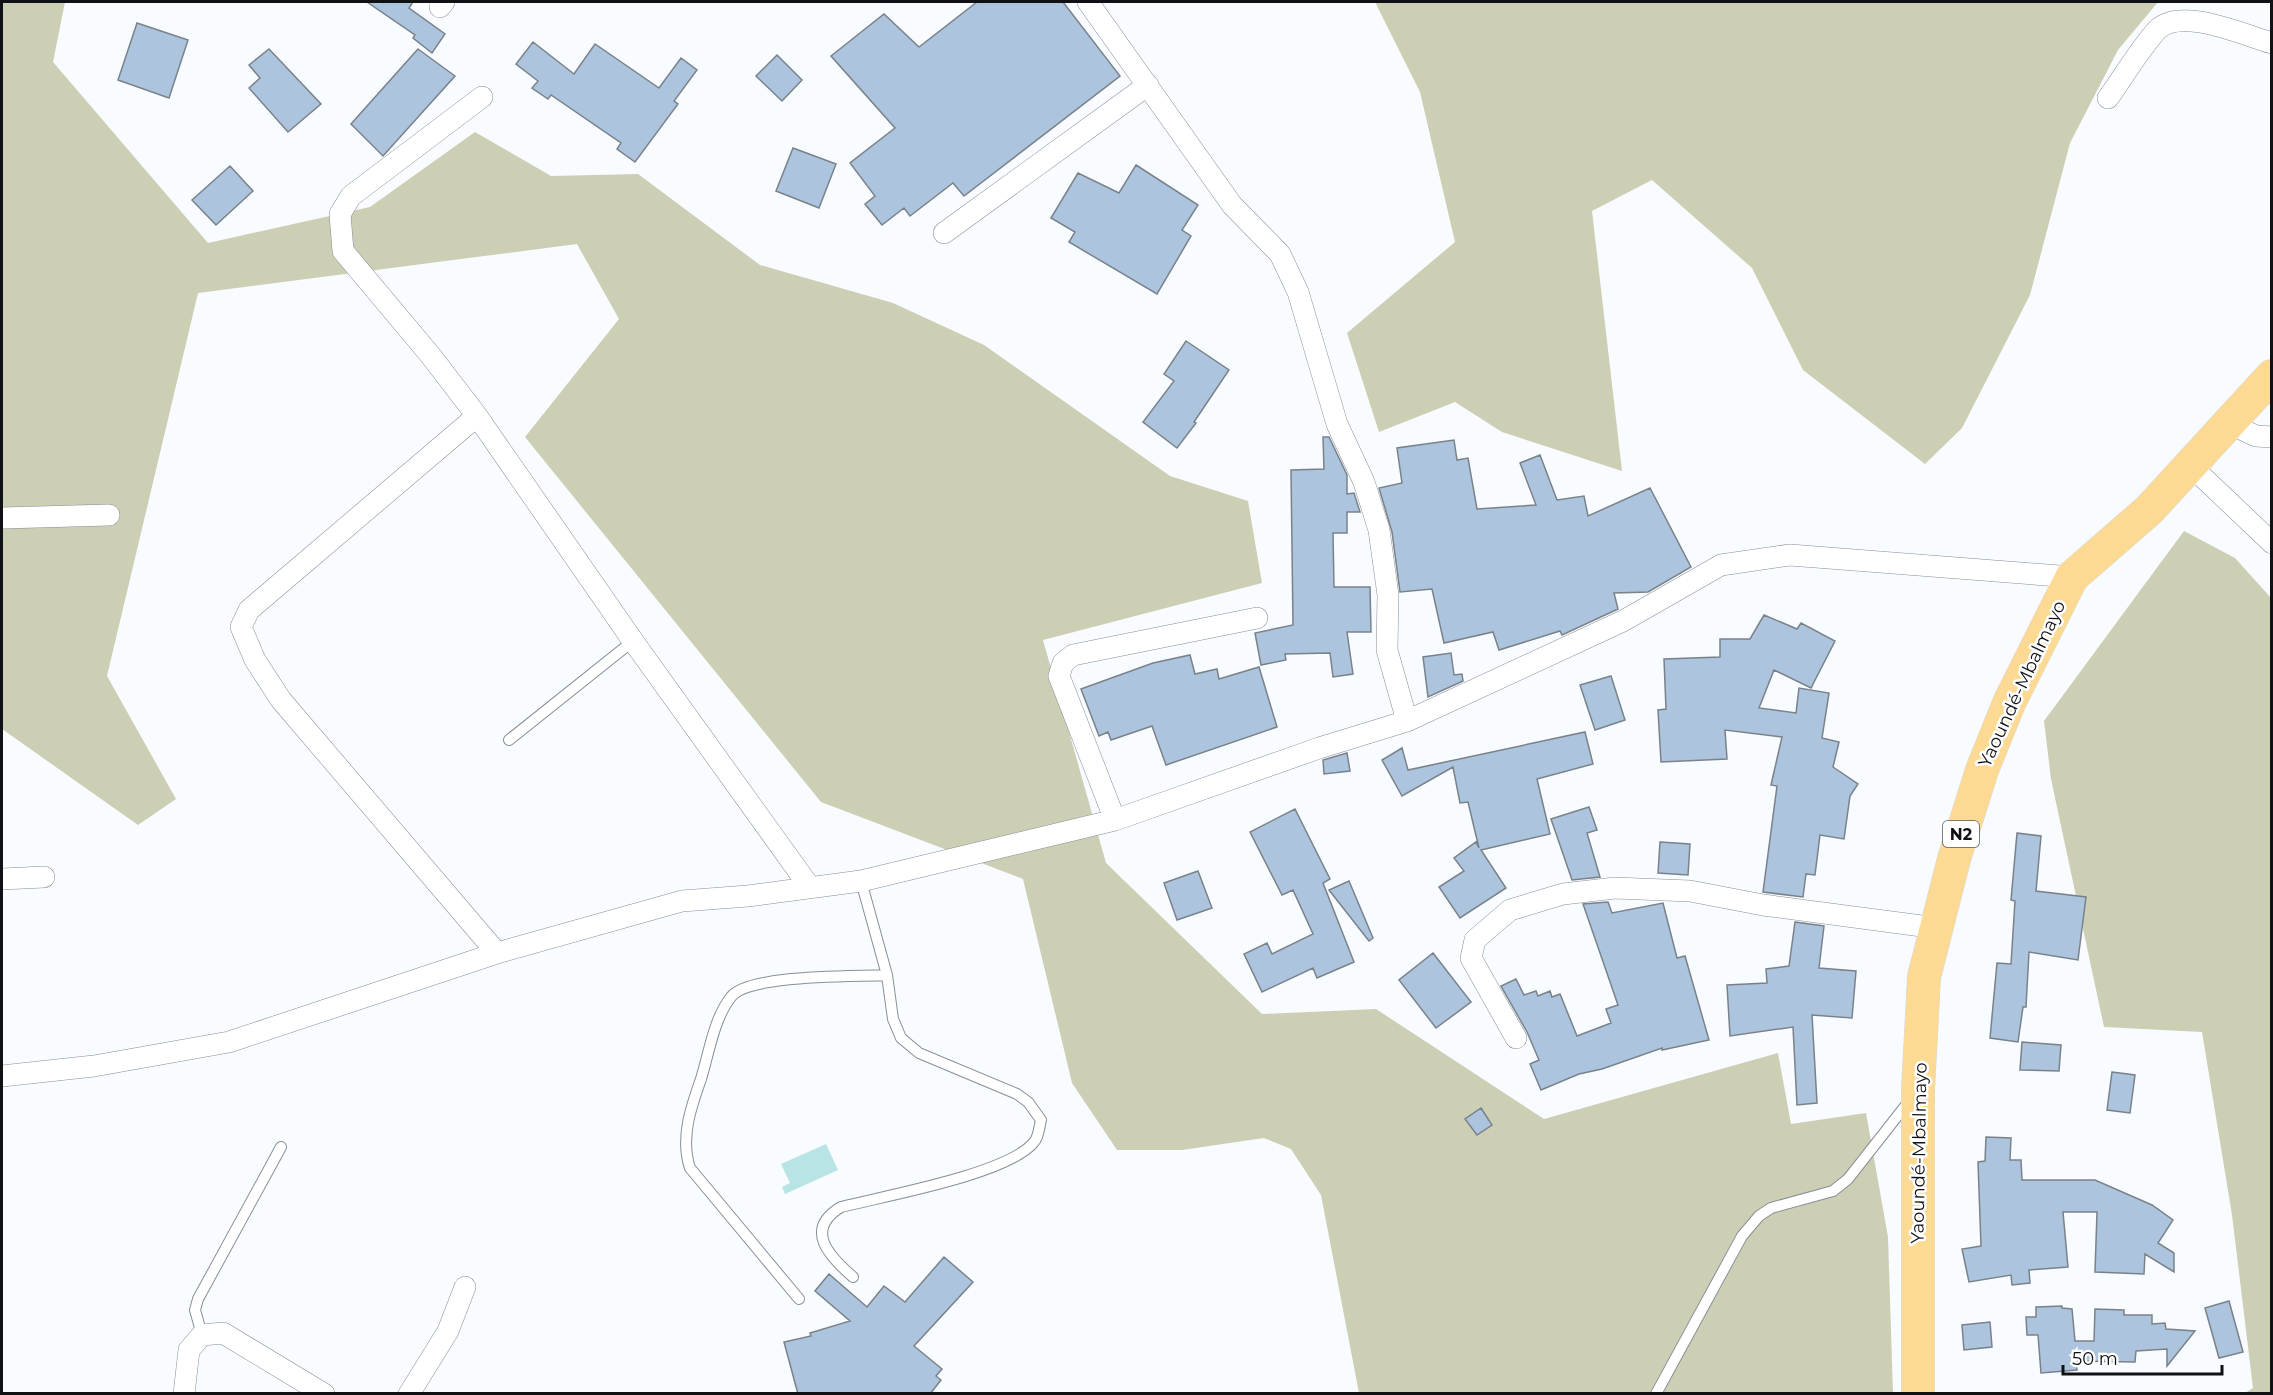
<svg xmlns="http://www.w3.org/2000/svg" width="2273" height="1395" font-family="Montserrat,sans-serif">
  <rect width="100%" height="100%" fill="#f8fbff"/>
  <!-- green -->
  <path fill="#cccfb4" d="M2 2H65L53 62 208 243 370 207 475 132 551 176 638 174 760 265 893 303 984 345 1170 476 1248 501 1262 583 1043 640 1106 863 1262 1014 1376 1009 1544 1119 1778 1053 1791 1124 1866 1113 1888 1237 1893 1393H1359L1321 1195 1291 1149 1264 1138 1182 1150H1117L1072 1083 1023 879 821 802 525 437 619 319 577 244 198 293 107 676 176 799 138 825 2 729Z
    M1375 2H2158L2118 50 2070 143 2030 295 1962 428 1925 464 1803 370 1752 268 1652 180 1592 211 1622 471 1502 432 1455 402 1379 432 1347 333 1455 242 1420 92Z
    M2184 531 2235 558 2271 598V1393H2245L2253 1388 2232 1215 2202 1032 2104 1027 2051 779 2044 721Z"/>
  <!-- water -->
  <path fill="#b9e4e5" d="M826 1144 838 1170 785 1194 782 1187 790 1183 781 1164Z"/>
  <!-- building -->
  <path fill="#acc4dd" stroke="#7a8289" stroke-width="1.5" d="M367 2H413L409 8 445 34 432 53 413 38 415 35Z
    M977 2H1063L1120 76 964 196 953 183 910 216 904 208 882 225 865 204 875 196 850 163 895 128 831 56 884 14 919 47Z
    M137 23 188 40 169 98 118 80Z
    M533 42 574 74 595 44 659 88 681 58 697 70 674 101 678 104 635 162 617 149 621 143 551 95 548 99 532 88 538 81 516 64Z
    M269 49 321 104 288 132 249 88 260 78 249 65Z
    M418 49 455 76 383 156 351 124Z
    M777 55 802 80 782 101 756 76Z
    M793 148 836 164 819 208 776 191Z
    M1136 165 1198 205 1182 230 1191 236 1157 294 1069 242 1075 232 1051 218 1078 173 1119 193Z
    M230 166 253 191 216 225 192 200Z
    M1186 341 1229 370 1194 422 1196 423 1177 448 1143 422 1174 381 1164 374Z
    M1323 437H1329L1347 475V494L1354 493 1360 512H1347V533H1333L1334 587H1370L1371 632H1347L1353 674 1333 677 1330 653 1285 654 1286 660 1261 665 1255 633 1293 625 1291 470 1324 469Z
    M1454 440 1457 460 1468 458 1477 509 1536 505 1520 463 1540 455 1557 500 1584 496 1588 516 1650 488 1691 567 1648 592 1614 593 1618 609 1562 635 1560 631 1499 650 1493 632 1444 643 1432 589 1400 592 1392 532 1379 488 1402 483 1397 448Z
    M1764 615 1797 629 1801 623 1835 641 1811 688 1774 670 1759 708 1796 713 1799 688 1829 693 1822 738 1839 742 1833 767 1858 784 1850 796 1844 839 1820 835 1815 875 1806 874 1803 897 1763 892 1777 786 1771 785 1782 737 1725 730 1727 759 1661 762 1658 710 1666 709 1664 659 1720 657V639H1750Z
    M1451 653 1454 675 1462 674 1463 681 1428 697 1423 657Z
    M1190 655 1195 674 1217 669 1219 679 1259 667 1277 727 1166 765 1152 726 1111 740 1108 732 1099 736 1081 689 1153 663Z
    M1611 676 1625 720 1595 730 1580 685Z
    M1585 732 1593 764 1537 779 1550 834 1481 850 1506 888 1460 918 1439 887 1464 871 1454 858 1476 842 1479 848 1468 802 1460 803 1453 767 1402 796 1382 760 1402 748 1408 770Z
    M1347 753 1350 771 1324 774 1323 760Z
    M1589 807 1597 830 1587 833 1600 877 1572 880 1551 819Z
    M1295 809 1330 879 1323 883 1354 962 1317 978 1313 968 1262 992 1244 954 1267 943 1272 954 1313 934 1293 890 1282 895 1250 832Z
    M2017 833 2041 836 2036 891 2086 897 2078 960 2029 952 2026 1007H2023L2018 1042 1990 1038 1997 963 2011 964 2015 901 2011 900Z
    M1660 842 1690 844 1688 875 1658 873Z
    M1198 871 1212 908 1177 920 1164 883Z
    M1349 881 1373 938 1369 941 1329 890Z
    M1608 902 1612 913 1663 903 1677 958 1685 956 1709 1040 1662 1050V1048L1602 1069 1579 1074 1541 1090 1530 1064 1539 1060 1527 1032 1501 986 1516 979 1524 995 1536 991 1538 996 1550 991 1552 997 1560 994 1577 1036 1611 1023 1606 1009 1618 1005 1583 904Z
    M1795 922 1824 926 1819 968 1856 971 1852 1018 1812 1015 1817 1103 1797 1105 1793 1027 1730 1036 1727 985 1767 983 1766 969 1789 966Z
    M1433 953 1471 1002 1436 1028 1399 980Z
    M2022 1042 2061 1045 2059 1071 2020 1070Z
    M2112 1072 2135 1075 2130 1113 2107 1110Z
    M1481 1108 1492 1125 1477 1135 1465 1119Z
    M1986 1137 2011 1138 2010 1160H2021L2022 1180H2095L2152 1205 2173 1220 2158 1243 2174 1253V1272L2145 1254 2144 1274 2095 1272 2097 1212H2063L2068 1267 2029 1270 2030 1283 2012 1285 2011 1275 1969 1282 1962 1249 1981 1246 1978 1162 1985 1161Z
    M944 1257 973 1282 914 1346 942 1369 936 1376 941 1380 930 1394H798L784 1342 811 1336 810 1333 850 1321 815 1291 829 1274 867 1307 884 1286 905 1302Z
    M2229 1301 2243 1352 2219 1358 2205 1308Z
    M2062 1306V1308L2072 1309 2075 1341H2094L2095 1309 2124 1310V1315H2152V1324L2165 1323 2166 1329 2195 1331 2167 1366V1349L2136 1351 2135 1362 2076 1361 2077 1370 2041 1373 2038 1335H2027L2026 1317H2036V1307Z
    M1990 1322 1992 1347 1964 1350 1962 1325Z"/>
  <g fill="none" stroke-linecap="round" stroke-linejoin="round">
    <!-- service casing -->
    <g stroke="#878f97" stroke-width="12">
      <path id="service" d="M509 740 633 641
        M853 1277C830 1257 803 1230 841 1207 884 1196 1009 1174 1034 1142 1039 1137 1039 1127 1041 1120L1028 1102 1017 1094 919 1053 901 1038 893 1019 887 975 861 881
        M799 1299 690 1168C680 1138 691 1107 701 1079 709 1053 714 1018 731 997 748 974 856 977 887 975
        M202 1335 195 1310 198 1299 281 1147
        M1656 1394 1742 1236 1759 1216 1771 1208 1833 1191 1848 1179 1910 1100"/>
    </g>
    <!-- minor casing -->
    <g stroke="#878f97" stroke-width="22">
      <path id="minor" d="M1088 2 1232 205 1280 254 1298 292 1337 424 1364 482 1379 530 1388 595 1387 650 1407 721
        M440 7 444 2
        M482 97 351 196 340 214 343 251 431 356 477 416 633 641 809 886
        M2108 98C2124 76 2139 50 2157 30 2180 6 2243 35 2272 43
        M944 233 1148 85
        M477 416 249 610 241 627 255 660 281 700 497 953
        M2228 423 2256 436 2272 437
        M2190 465 2272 543
        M2 518 109 515
        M1115 820 1059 676 1063 663 1073 655 1257 618
        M2 879 44 877
        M1516 1038 1471 958 1475 940 1510 910 1563 894 1615 888 1690 891 1763 905 1937 928
        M2 1076 94 1066 229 1042 497 953 682 901 748 896 861 881 1115 820 1319 748 1407 721 1623 621 1721 565 1790 555 2072 577
        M184 1394 189 1350 202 1335 223 1333 324 1394
        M409 1394 448 1331 465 1287"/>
    </g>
    <!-- trunk casing -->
    <g stroke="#d9d9d9" stroke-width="34">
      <path id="trunk" d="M1918 1394V1090L1924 977 1954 859 1982 770 2009 703 2072 577 2149 510 2272 376"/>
    </g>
    <!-- service -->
    <use href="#service" stroke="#fff" stroke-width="10"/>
    <!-- minor -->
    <use href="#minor" stroke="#fff" stroke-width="21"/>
    <!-- trunk -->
    <use href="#trunk" stroke="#fcda94" stroke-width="33"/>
  </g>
  <g text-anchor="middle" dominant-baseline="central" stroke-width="5" stroke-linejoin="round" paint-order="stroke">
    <!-- shield labels -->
    <rect fill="#fff" stroke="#57585a" stroke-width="1.5" x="1943" y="821" width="36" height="26" rx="4.5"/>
    <g font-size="16" font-weight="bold" fill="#0f1114">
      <text x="1961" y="834">N2</text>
    </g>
    <!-- street labels -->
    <g font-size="18" fill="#0f1114" stroke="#fff">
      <text transform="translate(2022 684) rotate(-65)">Yaoundé-Mbalmayo</text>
      <text transform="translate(1919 1153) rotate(-89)">Yaoundé-Mbalmayo</text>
    </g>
  </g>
  <!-- border -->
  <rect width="2273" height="1395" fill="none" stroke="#0f1114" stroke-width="6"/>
  <!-- scale -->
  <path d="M2063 1365v9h159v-9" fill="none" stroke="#0f1114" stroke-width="3"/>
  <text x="2072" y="1365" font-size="18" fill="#0f1114" stroke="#ffffff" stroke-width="4.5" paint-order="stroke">50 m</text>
</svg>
